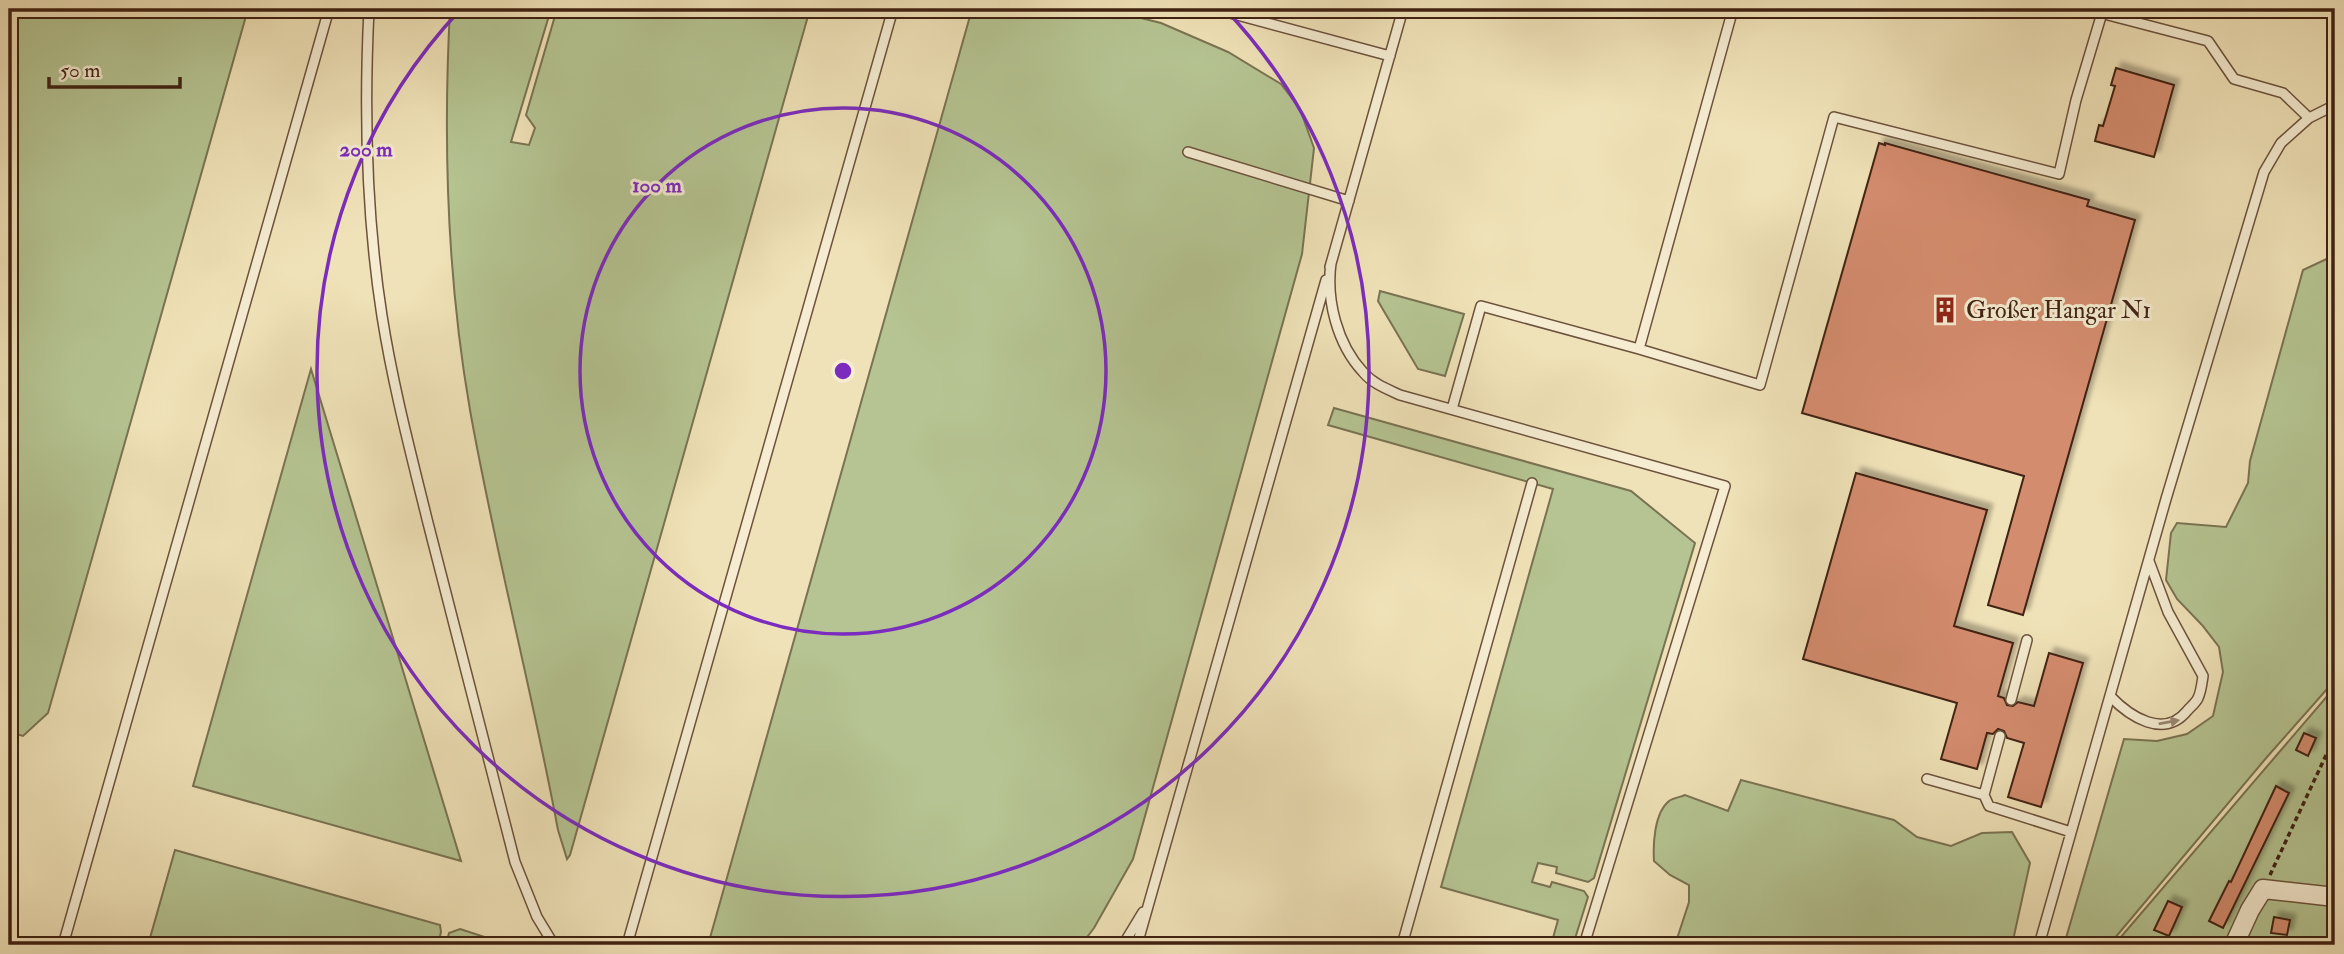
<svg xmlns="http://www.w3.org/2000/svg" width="2344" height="954" font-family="'IM FELL Double Pica',serif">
  <defs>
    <filter id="shadow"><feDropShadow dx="5.5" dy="-5.5" stdDeviation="2" flood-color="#0004"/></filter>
  </defs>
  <rect width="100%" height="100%" fill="#f0e2b8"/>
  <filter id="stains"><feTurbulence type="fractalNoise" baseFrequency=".00286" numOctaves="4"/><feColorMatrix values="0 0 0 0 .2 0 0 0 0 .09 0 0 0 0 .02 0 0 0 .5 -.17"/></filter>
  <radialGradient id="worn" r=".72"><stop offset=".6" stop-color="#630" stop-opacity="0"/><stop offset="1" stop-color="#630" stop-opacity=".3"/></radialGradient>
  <!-- green -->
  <path fill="#b5c492" stroke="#7a7352" stroke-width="2" d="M9 9H248L48 713 23 736 9 732Z
    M450 9H551L511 142 529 145 535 128 526 115 557 9H810L570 855 567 859 558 830C532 690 495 551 470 410 447 278 443 142 450 9Z
    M972 9H1105L1161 23 1228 52 1281 84 1300 109 1314 148 1302 254 1133 859 1094 928 1081 945H708Z
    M2335 255V680L2267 757 2109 945H2064L2124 739 2157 741 2187 734 2213 716 2223 672 2219 647 2202 625 2177 599 2166 580 2171 533 2177 523 2226 527 2248 483 2250 461 2303 270Z
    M1380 291 1464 314 1445 376 1418 369 1378 301Z
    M311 369 461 861 193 786Z
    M1334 408 1631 491 1695 543 1594 878 1588 882 1556 873 1557 867 1538 863 1532 882 1550 887 1552 882 1584 891 1588 897 1573 945H1551L1558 920 1441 887 1553 489 1328 425Z
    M2335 687V945H2114Z
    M1741 780 1894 820 1917 837 1951 846 1982 833 2012 832 2030 863 2012 945H1675L1689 902V885L1670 875 1654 861C1653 845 1654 813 1669 801 1673 798 1681 797 1685 795L1728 811Z
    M175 850 440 925 441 932 438 945H148Z
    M460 929 491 939 495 945H446L449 933Z"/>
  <!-- building -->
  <path fill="#d48c6e" stroke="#402212" stroke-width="2" filter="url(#shadow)" d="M2116 68 2174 85 2154 157 2095 141 2099 125 2103 126 2115 86 2111 85Z
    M1879 143 1885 145V143L2089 200 2087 206 2135 220 2023 615 1988 605 2024 476 1802 413Z
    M1856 473 1987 510 1954 626 2013 643 1998 696 2004 698 2007 705 2013 706 2018 702 2034 706 2049 653 2083 663 2041 807 2008 797 2024 743 2007 738 2004 731 1998 729 1993 734 1987 733 1977 769 1941 759 1957 703 1803 659Z
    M2304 733 2316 738 2308 756 2296 750Z
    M2276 786 2289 793 2223 928 2209 921 2229 881 2231 882Z
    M2168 901 2182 907 2169 936 2154 930Z
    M2274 917 2290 920 2287 935 2271 933Z"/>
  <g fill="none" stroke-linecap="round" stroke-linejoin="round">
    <!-- lane casing -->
    <g stroke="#6c523c" stroke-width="12">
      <path id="lane" d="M369 9C364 111 366 214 382 316 393 386 411 454 428 523 456 636 485 749 515 862L537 917 554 945
        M1215 9 1390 56
        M1733 9 1639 349 1760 385 1834 117 2059 174 2076 100 2102 13
        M2085 9 2208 41 2234 79 2283 93 2309 118
        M1188 152 1349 201
        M1331 263C1326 300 1337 344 1363 372 1373 384 1387 389 1400 395L1725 486 1584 945
        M1330 267 1403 9
        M1452 409 1481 306 1639 349
        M2110 696C2130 717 2164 739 2187 711 2190 707 2196 703 2198 698 2201 692 2202 683 2203 676L2168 612 2149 561
        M2011 700 2027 640
        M1927 779 1984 795 2000 736
        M1984 795 1989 806 2071 832
        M63 945 329 9
        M627 945 893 9
        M1123 945 1143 912
        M1137 945 1326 280
        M1402 945 1532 483
        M2039 945 2166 499 2264 172 2281 143 2309 118 2335 105"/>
    </g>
    <!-- street casing -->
    <g stroke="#6c523c" stroke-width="21">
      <path id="street" d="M2234 945 2250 910 2263 889 2335 897"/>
    </g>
    <!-- path -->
    <path stroke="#402212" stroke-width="3.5" stroke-dasharray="5 3.5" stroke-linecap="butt" d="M2270 875 2335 736"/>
    <!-- lane -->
    <use href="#lane" stroke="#f5ecd1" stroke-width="9"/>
    <!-- street -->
    <use href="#street" stroke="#f5ecd1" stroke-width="18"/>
  </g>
  <!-- one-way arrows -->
  <defs><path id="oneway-solid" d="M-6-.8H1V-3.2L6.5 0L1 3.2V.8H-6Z" transform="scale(1.75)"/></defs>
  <use fill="#9a8772" href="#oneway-solid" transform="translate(2169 722) rotate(-10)"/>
  <!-- distance rings -->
  <g fill="none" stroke="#7b2cbf" stroke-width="3.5">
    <circle cx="843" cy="371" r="263"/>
    <path d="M1225 9A526 526 0 1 1 461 9"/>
  </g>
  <!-- icons -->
  <defs>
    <g id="building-bare" transform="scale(2.1)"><path d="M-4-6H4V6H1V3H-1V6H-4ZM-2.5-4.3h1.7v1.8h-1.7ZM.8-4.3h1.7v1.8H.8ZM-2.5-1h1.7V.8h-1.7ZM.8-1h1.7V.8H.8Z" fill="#8f2418" stroke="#f5ecd1" stroke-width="2.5" paint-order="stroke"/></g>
  </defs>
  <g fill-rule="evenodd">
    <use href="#building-bare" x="1945" y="310"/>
  </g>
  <g text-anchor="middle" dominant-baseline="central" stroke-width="6" stroke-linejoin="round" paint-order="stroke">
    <!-- poi labels -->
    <g font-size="24" fill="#402212" stroke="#f5ecd1" text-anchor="start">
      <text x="1966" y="310">Großer Hangar N1</text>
    </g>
  </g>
  <circle cx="843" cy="371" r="10" fill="#7b2cbf" stroke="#f5ecd1" stroke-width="3.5"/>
  <g font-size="21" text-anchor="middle" font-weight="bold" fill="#7b2cbf" stroke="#f5ecd1" stroke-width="6" stroke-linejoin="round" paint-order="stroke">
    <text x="366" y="156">200 m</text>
    <text x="657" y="192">100 m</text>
  </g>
  <!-- margin -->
  <rect width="2344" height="954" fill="none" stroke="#f0e2b8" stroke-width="35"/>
  <rect x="10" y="10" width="2323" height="933" fill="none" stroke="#402212" stroke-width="3.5"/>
  <rect x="18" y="18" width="2309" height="919" fill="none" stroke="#402212" stroke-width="2"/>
  <!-- scale -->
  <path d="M49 77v10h131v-10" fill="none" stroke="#402212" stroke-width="3.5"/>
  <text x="60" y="77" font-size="21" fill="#402212" stroke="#f5ecd1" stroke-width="5" paint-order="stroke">50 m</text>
  <rect width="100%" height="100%" filter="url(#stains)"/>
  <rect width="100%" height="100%" fill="url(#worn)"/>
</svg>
